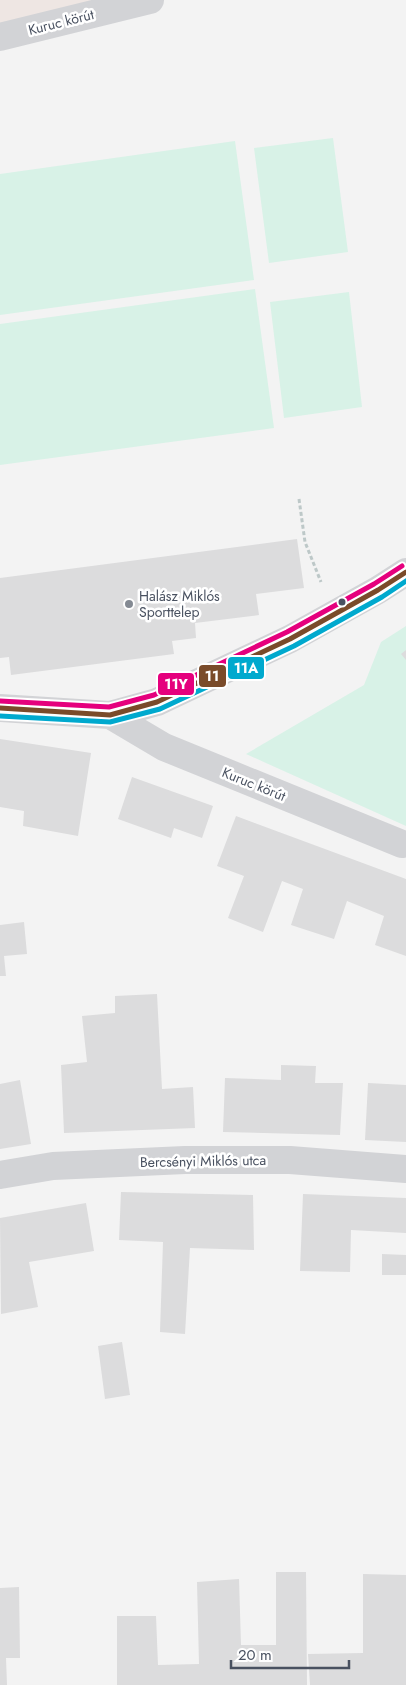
<svg xmlns="http://www.w3.org/2000/svg" width="406" height="1685" font-family="Jost,sans-serif">
  <rect width="100%" height="100%" fill="#f3f3f3"/>
  <!-- medical -->
  <path fill="#eee6e3" d="M0 0H100L0 25Z"/>
  <!-- green -->
  <path fill="#d8f2e7" d="M333 138 348 252 269 263 254 148Z
    M235 141 254 280 0 315V174Z
    M255 289 274 428 0 465V324Z
    M349 292 362 407 284 418 270 302Z
    M406 626V826L246 754 364 685 381 642Z"/>
  <!-- building -->
  <path fill="#dcdcdd" d="M297 539 304 588 256 594 259 615 195 623 196 638 172 641 174 654 11 675 9 657 0 658V578Z
    M406 650V660L401 654Z
    M0 739 91 753 78 836 23 826 24 811 0 807Z
    M132 777 213 806 202 838 174 828 171 838 118 819Z
    M236 816 406 879V956L375 945 384 916 347 901 334 939 291 925 303 889 282 881 263 932 228 918 244 876 217 866Z
    M24 922 27 954 4 956 6 976H0V925Z
    M157 994 162 1089 193 1087 195 1128 64 1133 61 1065 87 1062 82 1016 115 1013V996Z
    M281 1065 316 1066 315 1083H343L340 1135 223 1132 225 1078 281 1080Z
    M20 1080 31 1144 0 1149V1084Z
    M368 1083 406 1085V1142L365 1140Z
    M121 1192 253 1195 254 1250 190 1248 185 1334 160 1332 163 1242 119 1240Z
    M303 1194 406 1198V1233L351 1230 350 1272 300 1271Z
    M86 1203 94 1251 29 1262 38 1307 1 1314 0 1218Z
    M382 1254 406 1255V1275H382Z
    M122 1342 130 1395 105 1399 98 1346Z
    M276 1572H306L307 1685H117V1616H156L158 1665 199 1664 197 1582 239 1579 241 1645H276Z
    M363 1574 406 1575V1685H310L308 1654 363 1653Z
    M19 1587 20 1658H6L7 1685H0V1588Z"/>
  <g fill="none" stroke-linecap="round" stroke-linejoin="round">
    <!-- path -->
    <path stroke="#bdc8c8" stroke-width="3" stroke-dasharray="4 2.5" stroke-linecap="butt" d="M299 499 305 542 321 582"/>
    <!-- minor -->
    <path stroke="#d2d3d6" stroke-width="28" d="M0 37 150 0
      M0 708 110 715 157 702 290 639 378 590 406 572
      M110 715 164 747 402 844
      M0 1175 53 1166 185 1160H290L406 1169"/>
    <!-- bus-1 casing -->
    <g stroke="#fff" stroke-width="9">
      <path id="bus-1" d="M0 708 110 715 157 702 290 639 378 590 406 572"/>
    </g>
    <!-- bus-2 casing -->
    <g stroke="#fff" stroke-width="9">
      <path id="bus-2" d="M0 716 110 722 160 709 294 646 382 597 406 581"/>
    </g>
    <!-- bus-3 casing -->
    <g stroke="#fff" stroke-width="9">
      <path id="bus-3" d="M0 701 109 707 154 695 287 632 374 584 402 566"/>
    </g>
    <!-- bus-1 -->
    <use href="#bus-1" stroke="#7a4b2a" stroke-width="5"/>
    <!-- bus-2 -->
    <use href="#bus-2" stroke="#00a9ce" stroke-width="5"/>
    <!-- bus-3 -->
    <use href="#bus-3" stroke="#e5007d" stroke-width="5"/>
  </g>
  <!-- markers -->
  <circle fill="#495160" stroke="#fff" stroke-width="2" cx="342" cy="602" r="4.5"/>
  <circle fill="#848a93" stroke="#fff" stroke-width="2" cx="129" cy="604" r="5"/>
  <g text-anchor="middle" dominant-baseline="central" stroke-width="5" stroke-linejoin="round" paint-order="stroke">
    <!-- street labels -->
    <g font-size="14" fill="#495160" stroke="#fff">
      <text transform="translate(61 22) rotate(-14)">Kuruc körút</text>
      <text transform="translate(254 784) rotate(22)">Kuruc körút</text>
      <text transform="translate(203 1161) rotate(-1)">Bercsényi Miklós utca</text>
    </g>
    <!-- poi labels -->
    <g font-size="14" fill="#495160" stroke="#fff" text-anchor="start">
      <text x="139" y="596">Halász Miklós<tspan x="139" dy="16">Sporttelep</tspan></text>
    </g>
  </g>
  <g stroke="#fff" stroke-width="2">
    <rect x="227" y="656" width="38" height="24" rx="5" fill="#00a9ce"/>
    <rect x="198" y="664" width="29" height="24" rx="5" fill="#7a4b2a"/>
    <rect x="157" y="672" width="38" height="24" rx="5" fill="#e5007d"/>
  </g>
  <g font-size="14" text-anchor="middle" font-weight="bold" fill="#fff">
    <text x="246" y="673">11A</text>
    <text x="212" y="681">11</text>
    <text x="176" y="689">11Y</text>
  </g>
  <!-- scale -->
  <path d="M231 1660v8h118v-8" fill="none" stroke="#495160" stroke-width="2.5"/>
  <text x="238" y="1660" font-size="15" fill="#495160" stroke="#ffffff" stroke-width="4" paint-order="stroke">20 m</text>
</svg>
